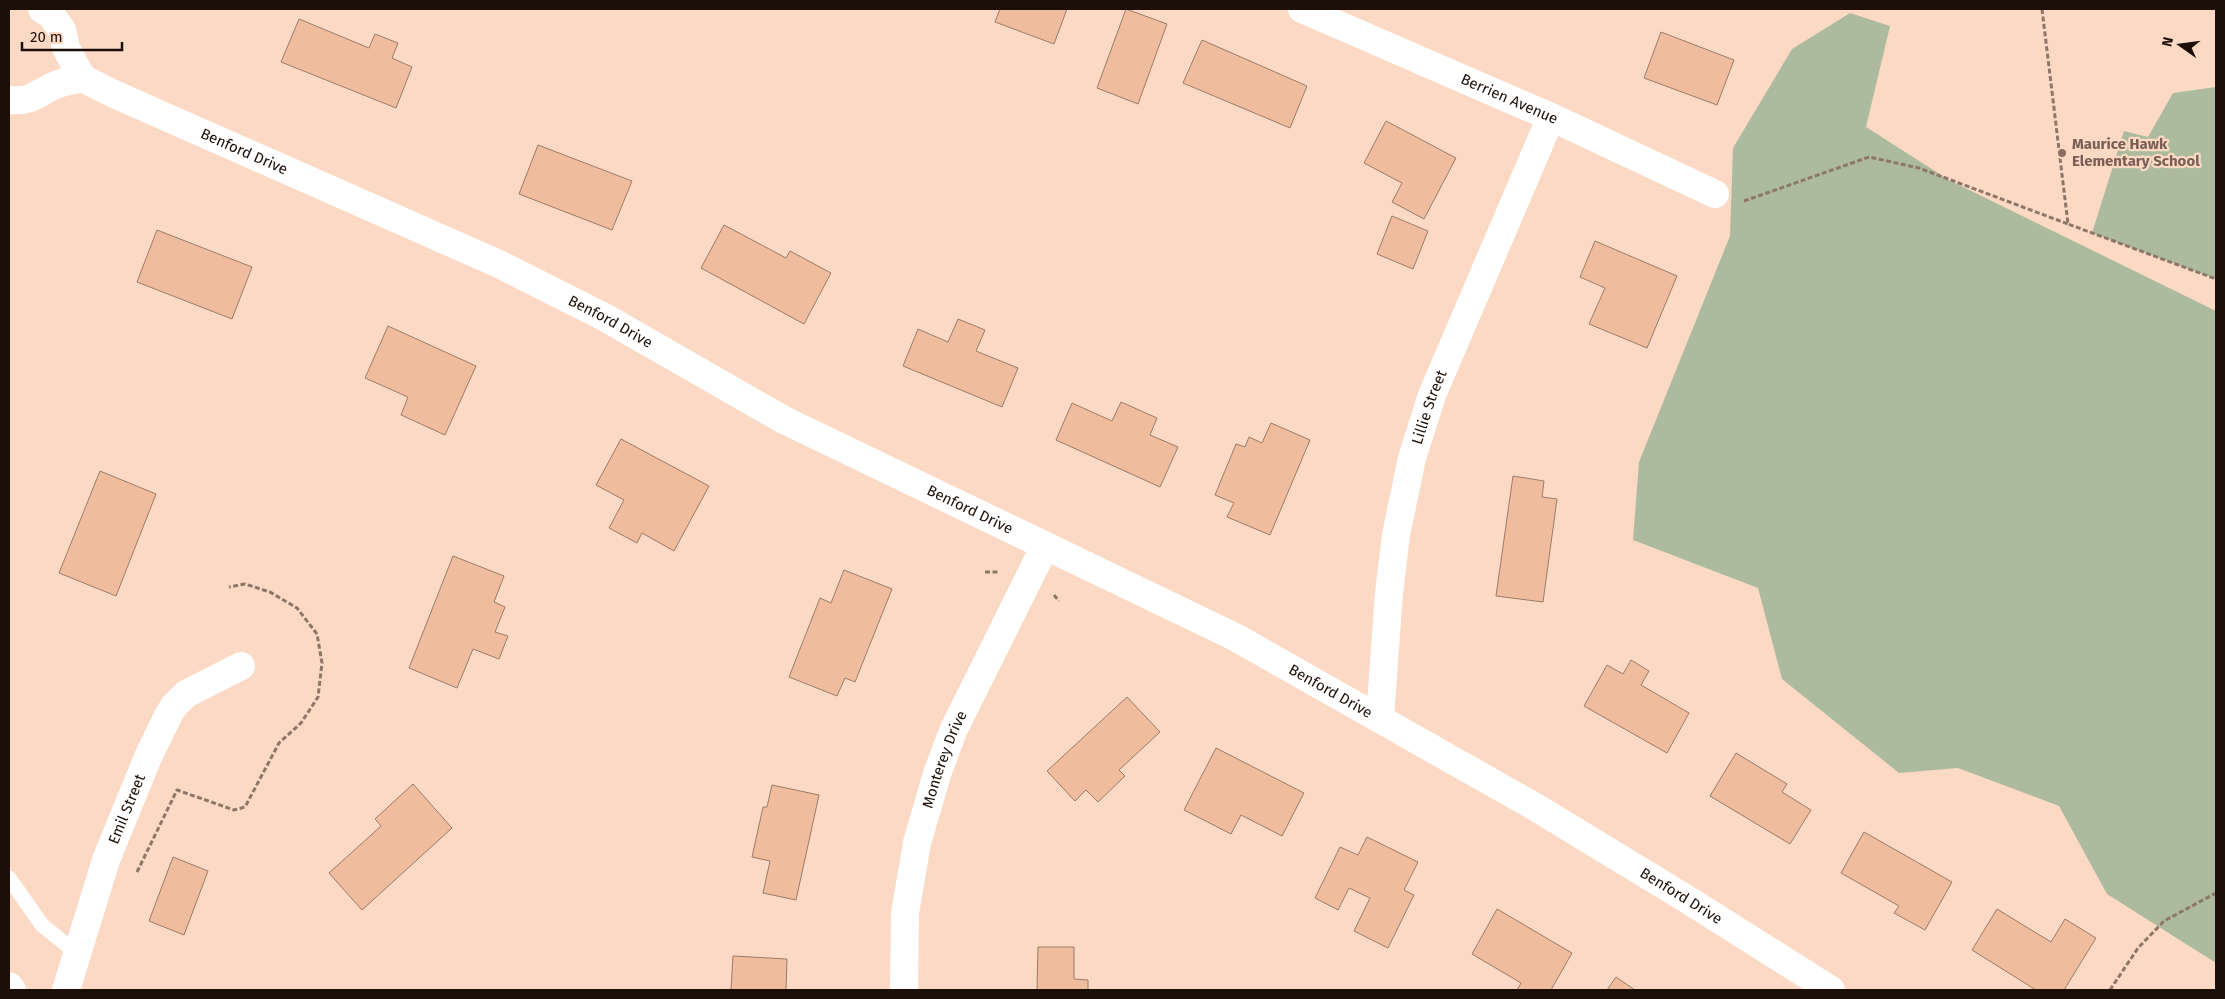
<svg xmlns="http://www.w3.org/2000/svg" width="2225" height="999" font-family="'Fira Sans',sans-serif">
  <rect width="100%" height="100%" fill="#fcd9c4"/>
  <!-- green -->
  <path fill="#acbb9d" d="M1850 13 1890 26 1866 127 1949 180 2216 311V963L2107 894 2059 806 1958 768 1899 773 1782 679 1758 588 1633 540 1639 462 1730 236 1733 148 1792 49Z
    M2216 87V279L2092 233 2124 131 2148 137 2173 93Z"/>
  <!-- building -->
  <path fill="#efbd9e" stroke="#9b7b68" d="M1000 9H1067L1054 44 995 22Z
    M1126 9 1167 24 1138 104 1097 88Z
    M299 19 369 48 375 34 398 43 392 58 412 67 396 108 281 62Z
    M1661 32 1734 60 1717 105 1644 78Z
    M1202 40 1307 86 1290 128 1183 83Z
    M1386 121 1456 158 1424 219 1392 202 1402 183 1364 163Z
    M538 145 632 181 612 230 519 194Z
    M1392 216 1428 231 1413 269 1377 254Z
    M724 225 786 258 790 251 831 273 804 324 701 268Z
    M157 230 252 267 232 319 137 282Z
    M1595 241 1677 276 1647 348 1589 324 1605 288 1580 277Z
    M958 319 985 330 976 351 1018 368 1002 407 903 366 918 329 948 342Z
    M388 326 476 366 445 435 401 415 408 397 365 378Z
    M1121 402 1157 418 1150 435 1178 447 1160 487 1056 440 1072 403 1112 421Z
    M1271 423 1310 440 1270 535 1227 517 1234 503 1215 495 1236 444 1245 447 1249 437 1262 443Z
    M621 439 709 486 674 551 642 533 637 543 609 528 624 500 596 485Z
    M100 471 156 494 116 596 59 573Z
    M1513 476 1544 481 1542 497 1557 499 1543 602 1496 596Z
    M453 556 504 576 494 602 505 607 495 632 508 636 499 659 473 649 457 688 409 668Z
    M844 570 892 589 855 682 845 678 837 696 789 677 820 598 831 603Z
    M1631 660 1649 671 1641 685 1689 713 1667 753 1584 706 1607 665 1623 674Z
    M1127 697 1160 732 1119 770 1125 776 1098 802 1086 790 1075 801 1047 771Z
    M1216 748 1304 793 1282 836 1241 815 1231 834 1184 810Z
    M1736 753 1787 784 1782 792 1811 810 1790 844 1710 796Z
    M413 784 452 828 362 910 329 873 381 826 375 819Z
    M772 785 819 795 796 900 763 893 770 861 752 857 763 807H767Z
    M1864 832 1952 882 1925 930 1894 913 1899 906 1841 873Z
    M1367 837 1418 862 1404 890 1414 895 1388 948 1354 931 1370 898 1349 888 1338 910 1315 898 1340 847 1358 855Z
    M173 857 208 871 184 935 149 921Z
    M1497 909 1572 953 1551 990H1517L1521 983 1472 954Z
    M1997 909 2051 942 2065 919 2096 938 2064 990H2036L1972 950Z
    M1038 947H1074V979L1088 980V990H1037Z
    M733 956 787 959 786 990H731Z
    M1616 977 1635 990H1607Z"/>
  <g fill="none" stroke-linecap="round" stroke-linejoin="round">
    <!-- path -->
    <path stroke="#8e7668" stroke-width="3" stroke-dasharray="5 2.5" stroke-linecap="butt" d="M2042 9 2068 224 2216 279
      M1744 201 1869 157 1919 168 2068 224
      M985 572H999
      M1054 595 1059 601
      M137 872 177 790 234 810 245 807 279 743 301 723 318 697 322 663 317 634 297 608 270 592 245 584 229 587
      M2110 990 2138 948 2164 921 2216 893"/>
    <!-- lane -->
    <path stroke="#fff" stroke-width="15" d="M9 878 42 925 78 954"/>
    <!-- street -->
    <g stroke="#fff" stroke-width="28">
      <path id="s1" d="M1302 9 1551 117 1715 194"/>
      <path id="s2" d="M82 78 114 94 499 264 606 318 784 420 1235 637 1537 808 1685 898 1831 990"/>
      <path d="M9 100C29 102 34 96 51 87 60 82 72 81 82 78L66 48 62 30 52 16 42 9"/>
      <path id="s3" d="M1380 717 1389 593 1396 535 1412 458 1432 395 1551 117"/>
      <path d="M9 986 12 990"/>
      <path id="s4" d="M66 990 106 860 148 757 168 716 174 706 186 694 241 666"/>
      <path id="s5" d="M904 990 905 913 917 843 937 774 953 731 1045 546"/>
    </g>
  </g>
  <!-- markers -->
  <circle fill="#8d6e63" stroke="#fcd9c4" stroke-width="2" cx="2062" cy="153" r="5"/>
  <g text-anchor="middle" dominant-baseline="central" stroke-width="4.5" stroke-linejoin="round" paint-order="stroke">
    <!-- street labels -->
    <g font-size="15" fill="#1b0f08" stroke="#fcd9c4">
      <text stroke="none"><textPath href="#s1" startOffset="226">Berrien Avenue</textPath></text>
      <text stroke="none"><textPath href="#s2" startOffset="178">Benford Drive</textPath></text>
      <text stroke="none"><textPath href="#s2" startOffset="582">Benford Drive</textPath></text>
      <text stroke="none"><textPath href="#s3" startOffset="315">Lillie Street</textPath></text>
      <text stroke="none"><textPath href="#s2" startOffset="988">Benford Drive</textPath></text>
      <text stroke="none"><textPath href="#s2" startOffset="1392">Benford Drive</textPath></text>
      <text stroke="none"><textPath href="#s5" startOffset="236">Monterey Drive</textPath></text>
      <text stroke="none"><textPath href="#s4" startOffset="191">Emil Street</textPath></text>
      <text stroke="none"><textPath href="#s2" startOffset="1798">Benford Drive</textPath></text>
    </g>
    <!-- education labels -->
    <g font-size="15" font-weight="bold" fill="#785e54" stroke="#fcd9c4" text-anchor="start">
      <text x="2072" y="144">Maurice Hawk<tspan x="2072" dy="17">Elementary School</tspan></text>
    </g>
  </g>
  <!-- border -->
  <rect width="2225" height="999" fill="none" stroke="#1b0f08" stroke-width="20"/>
  <!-- north arrow -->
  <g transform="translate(2180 45) rotate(284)" stroke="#fcd9c4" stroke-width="4" paint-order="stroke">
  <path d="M0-4L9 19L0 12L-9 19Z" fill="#1b0f08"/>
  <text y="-8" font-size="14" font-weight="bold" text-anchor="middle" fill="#1b0f08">N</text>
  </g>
  <!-- scale -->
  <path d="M22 42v8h100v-8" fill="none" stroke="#1b0f08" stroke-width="2.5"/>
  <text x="30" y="42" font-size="15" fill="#1b0f08" stroke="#fcd9c4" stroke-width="4" paint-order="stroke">20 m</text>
</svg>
